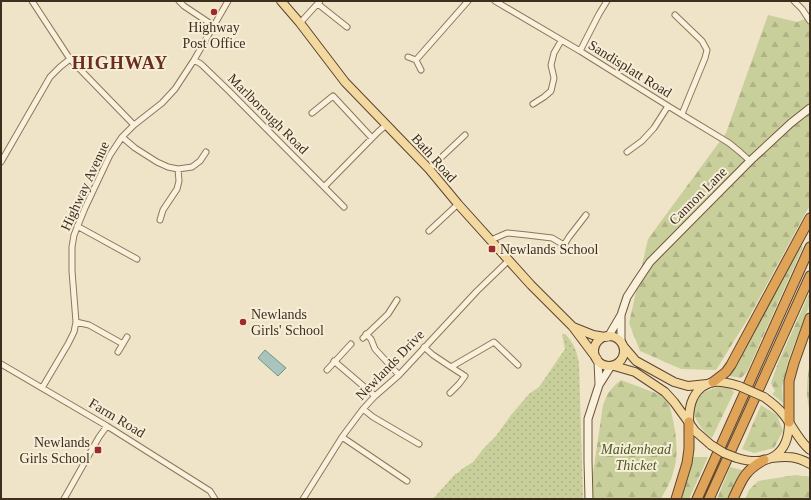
<svg xmlns="http://www.w3.org/2000/svg" width="811" height="500" font-family="Georgia,serif">
  <defs>
    <pattern id="grass-dots" width="8" height="8" patternUnits="userSpaceOnUse"><rect width="8" height="8" fill="#c9cf9b"/><path d="M2 2h.1M6 6h.1" fill="none" stroke="#aeb285" stroke-width="1.8" stroke-linecap="round"/></pattern>
    <pattern id="forest-firs" width="22" height="20" patternUnits="userSpaceOnUse"><rect width="22" height="20" fill="#c9cf9b"/><path d="M5 1l3.5 6h-7zM16 11l3.5 6h-7z" fill="#aeb285"/></pattern>
  </defs>
  <rect width="100%" height="100%" fill="#f0e4c8"/>
  <!-- grass -->
  <path fill="url(#grass-dots)" d="M562 334H565C574 343 577 351 579 364L583 499H433L456 473 457 474 462 469 473 462 484 448 496 436 511 415 529 394 539 387 565 349Z"/>
  <!-- forest -->
  <path fill="url(#forest-firs)" d="M768 15 797 22 810 17V205L749 317 716 370 681 369 640 351 629 323 648 239 726 133Z
    M801 246 803 247 747 372 741 378 729 376 743 353Z
    M810 292V304L789 358 782 387 783 403 772 394 775 391 771 383 778 363Z
    M810 361V412C805 394 807 379 810 361Z
    M621 380 666 397 668 399C674 423 681 449 673 473 671 482 665 491 661 499H593V473L603 405 608 393 616 384Z
    M717 387H729L734 392 712 438C704 433 692 418 694 408 696 403 699 398 702 393Z
    M761 405 777 415 783 431 774 448 754 453 742 449Z
    M692 457H708L689 499H680Z
    M730 467 742 470 728 499H717Z
    M796 475 810 477V499H745L749 490 758 481Z"/>
  <!-- water -->
  <path fill="#a9c4bc" stroke="#6f938a" d="M265 350 286 368 278 376 258 358Z"/>
  <g fill="none" stroke-linecap="round" stroke-linejoin="round">
    <!-- street casing -->
    <g stroke="#8d765c" stroke-width="7">
      <path id="street" d="M32 1 70 59 134 125
        M179 1 184 6 214 26
        M495 1 580 51 668 106 729 143 740 152 750 161
        M794 1 802 9 810 21
        M318 4 347 27
        M675 15 702 41 707 50 705 58 682 114
        M300 23 320 1
        M580 51 599 14 607 1
        M408 57 416 60 421 70
        M194 60 201 64 229 91 344 207
        M416 60 468 1
        M533 104 544 97 551 91 554 78 551 65 554 53 561 41
        M312 113 333 96 372 138
        M122 137 135 148 157 162 168 167 178 169 192 167 200 161 206 152
        M627 152 642 141 654 128 668 106
        M1 162 50 77 60 67 70 59
        M429 169 465 135
        M324 187 378 132 386 125
        M160 220 163 210 177 189 179 181 178 169
        M77 226 137 259
        M429 231 458 204
        M491 240 507 233 527 235 552 238 564 245 569 237 586 215
        M76 322 89 325 123 344
        M366 334 371 339 375 349 399 375
        M363 338 388 314 397 300
        M424 347 433 355 451 367 494 342 518 365
        M118 352 127 337
        M334 361 375 396
        M1 364 107 426 210 491 215 499
        M327 370 351 344
        M42 388 68 344 74 332 76 322 72 271V247L74 235 85 208 110 155 122 137 134 125 162 103 175 89 194 60 228 1
        M450 393 459 384 465 376 451 367
        M363 409 373 417 419 444
        M342 437 407 481
        M64 499 99 437 107 426
        M303 499 342 437 363 409 375 396 399 375 477 291 509 260"/>
    </g>
    <!-- secondary casing -->
    <g stroke="#6f573f" stroke-width="9">
      <path id="secondary" d="M621 315V342
        M608 337 621 315 627 297 636 283 650 262 750 161 791 123 810 108
        M598 361 599 384
        M589 499 588 461V419L599 385 611 366"/>
    </g>
    <!-- primary casing -->
    <g stroke="#5b4430" stroke-width="10">
      <path id="primary" d="M281 1 300 23 345 82 429 169 458 204 531 285 573 327 597 359
        M573 327 593 335 605 337
        M594 351a15 15 0 1 1 30 0a15 15 0 1 1-30 0Z
        M624 347 636 361 674 382 688 386 707 384
        M614 366 635 372 665 392 674 402 695 431 711 445
        M764 397C771 402 778 407 783 414 793 426 798 440 810 450
        M689 422C689 408 691 396 702 387 706 385 710 382 714 382 722 381 732 384 739 386
        M737 458C767 467 789 456 789 422
        M771 458C787 456 796 456 810 464"/>
    </g>
    <!-- highway casing -->
    <g stroke="#5b4430" stroke-width="11">
      <path id="highway" d="M713 382 726 372 731 365 810 218
        M789 422V381L794 363 810 318
        M676 499 687 463 689 449V422
        M697 499 810 247
        M709 499 810 276
        M733 499C742 480 744 471 764 460"/>
    </g>
    <!-- street -->
    <use href="#street" stroke="#faf1dc" stroke-width="5"/>
    <!-- secondary -->
    <use href="#secondary" stroke="#faf1dc" stroke-width="7"/>
    <!-- primary -->
    <use href="#primary" stroke="#f3d9a0" stroke-width="8"/>
    <!-- highway -->
    <use href="#highway" stroke="#e0a458" stroke-width="9"/>
    <!-- primary-bridge casing -->
    <g stroke="#5b4430" stroke-width="10" stroke-linecap="butt">
      <path id="primary-bridge" d="M739 386 764 397
        M711 445 724 453 737 458"/>
    </g>
    <!-- primary-bridge -->
    <use href="#primary-bridge" stroke="#f3d9a0" stroke-width="8"/>
  </g>
  <!-- markers -->
  <g fill="#9e2a2b" stroke="#f7eed8" stroke-width="1.5">
    <circle cx="214" cy="12" r="4"/>
    <rect x="488" y="245" width="8" height="8" rx="2"/>
    <circle cx="243" cy="322" r="4"/>
    <rect x="94" y="446" width="8" height="8" rx="2"/>
  </g>
  <g text-anchor="middle" dominant-baseline="central" stroke-width="4" stroke-linejoin="round" paint-order="stroke">
    <!-- poi labels -->
    <g font-size="14" fill="#3d2e20" stroke="#f7eed8" text-anchor="start">
      <text x="214" y="27" text-anchor="middle">Highway<tspan x="214" dy="16">Post Office</tspan></text>
      <text x="500" y="249">Newlands School</text>
      <text x="251" y="314">Newlands<tspan x="251" dy="16">Girls' School</tspan></text>
      <text x="90" y="442" text-anchor="end">Newlands<tspan x="90" dy="16">Girls School</tspan></text>
    </g>
    <!-- street labels -->
    <g font-size="14" fill="#3d2e20" stroke="#f7eed8">
      <text transform="translate(630 69) rotate(32)">Sandisplatt Road</text>
      <text transform="translate(268 114) rotate(45)">Marlborough Road</text>
      <text transform="translate(434 158) rotate(48)">Bath Road</text>
      <text transform="translate(85 186) rotate(-65)">Highway Avenue</text>
      <text transform="translate(698 196) rotate(-45)">Cannon Lane</text>
      <text transform="translate(390 365) rotate(-46)">Newlands Drive</text>
      <text transform="translate(117 418) rotate(31)">Farm Road</text>
    </g>
    <!-- park labels -->
    <g font-size="14" font-style="italic" fill="#4d5a26" stroke="#f7eed8">
      <text x="636" y="449">Maidenhead<tspan x="636" dy="16">Thicket</tspan></text>
    </g>
    <!-- district labels -->
    <g font-size="18" font-weight="bold" letter-spacing="1" fill="#6b2e1e" stroke="#f7eed8">
      <text x="120" y="63">HIGHWAY</text>
    </g>
  </g>
  <!-- border -->
  <rect width="811" height="500" fill="none" stroke="#3d2e20" stroke-width="4"/>
</svg>
